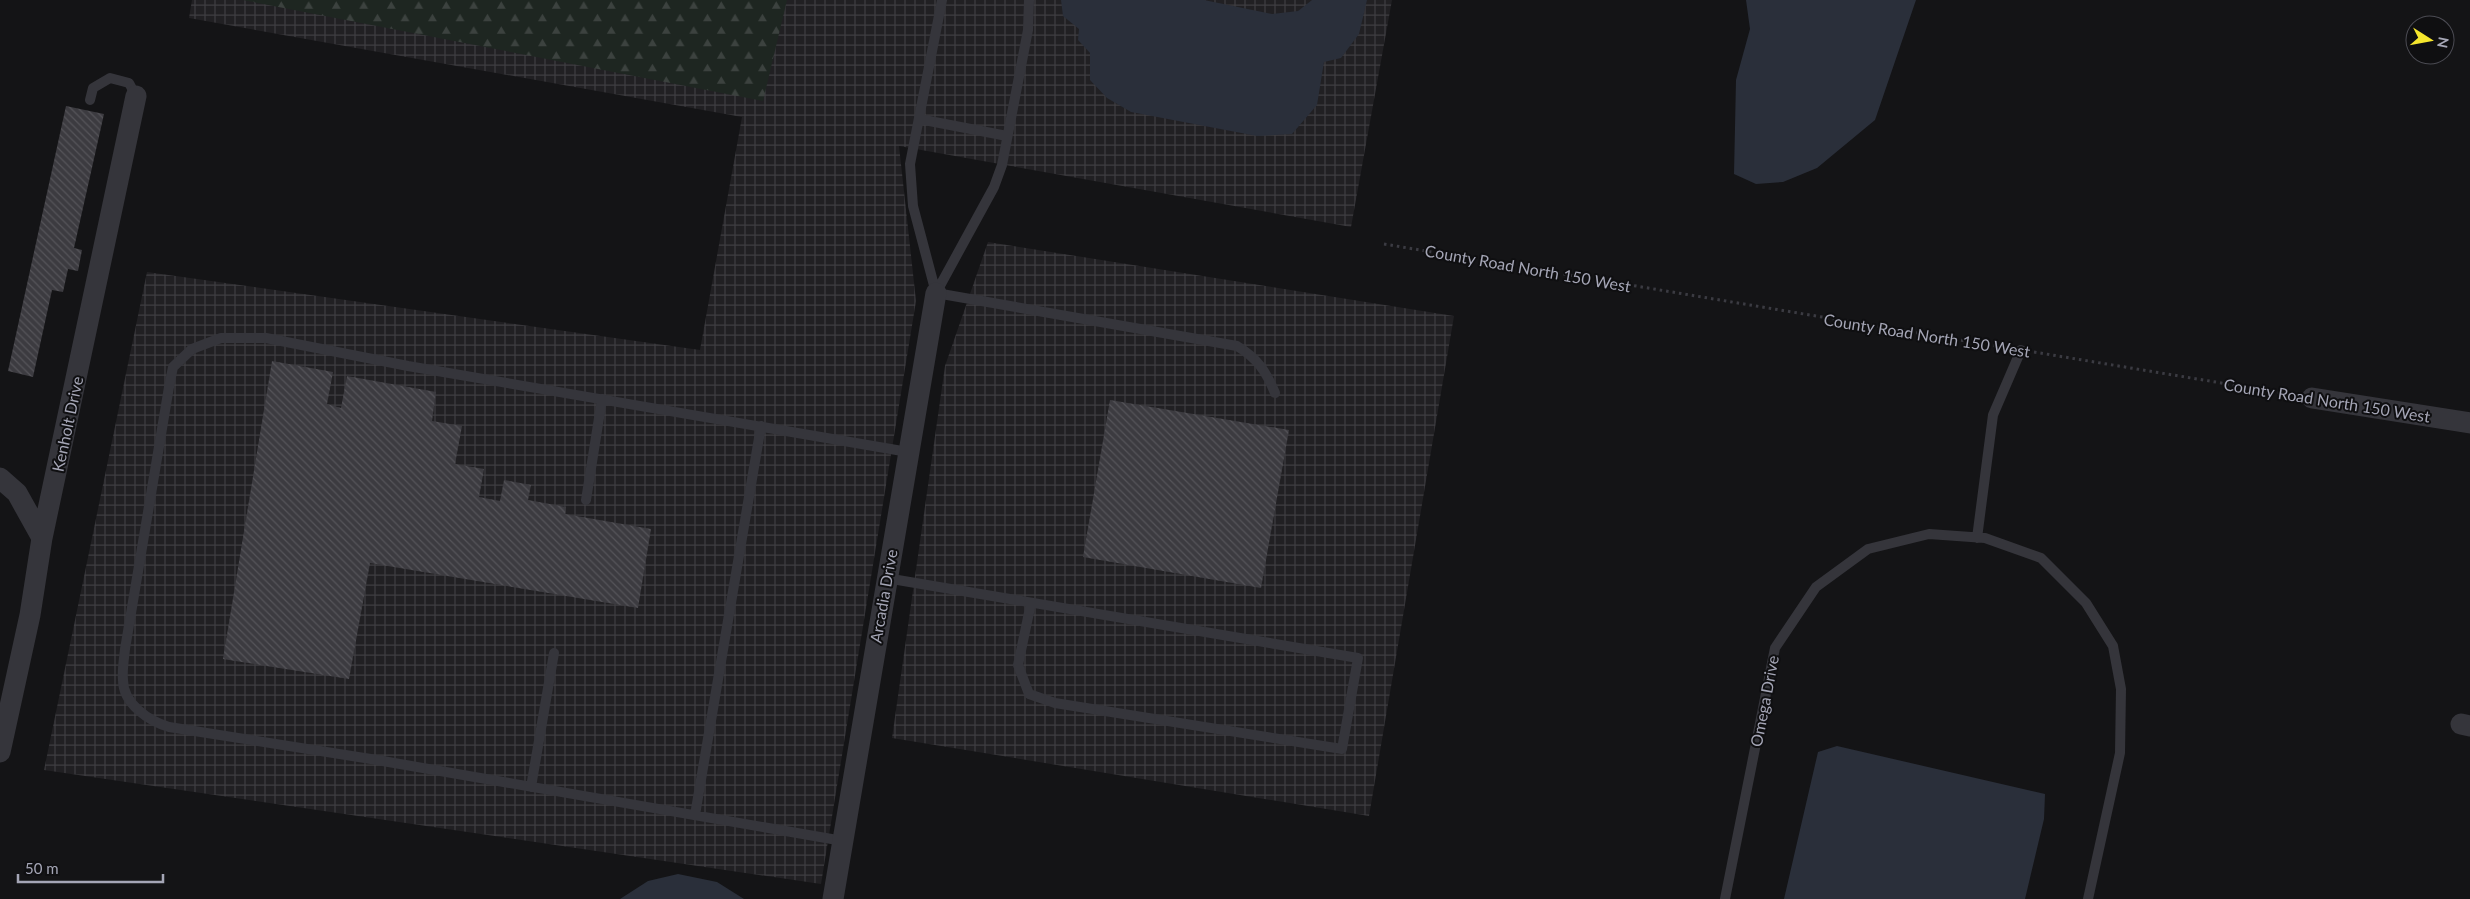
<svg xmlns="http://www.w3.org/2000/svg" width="2470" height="899" font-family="Lato,sans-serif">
  <defs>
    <pattern id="industrial-grid" width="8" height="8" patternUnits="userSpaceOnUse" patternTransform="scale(1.25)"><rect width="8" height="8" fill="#212023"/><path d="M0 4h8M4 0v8" fill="none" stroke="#3e3d41"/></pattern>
    <pattern id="forest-firs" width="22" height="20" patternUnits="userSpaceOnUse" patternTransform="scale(1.25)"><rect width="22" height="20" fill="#1e2621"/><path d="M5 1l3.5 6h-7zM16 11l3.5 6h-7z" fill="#3c423f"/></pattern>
    <pattern id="building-back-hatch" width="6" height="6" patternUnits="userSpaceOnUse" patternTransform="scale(1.25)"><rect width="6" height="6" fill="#3c3b40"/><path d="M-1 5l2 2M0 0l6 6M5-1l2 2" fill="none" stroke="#555459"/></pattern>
  </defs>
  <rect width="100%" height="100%" fill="#141416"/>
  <!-- industrial -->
  <path fill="url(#industrial-grid)" d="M192 0H1392L1351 227 899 146 916 301 821 884 44 770 147 272 700 350 742 117 189 18Z
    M988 242 1454 316 1369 816 892 738 945 366Z"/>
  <!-- forest -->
  <path fill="url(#forest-firs)" d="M243 0H787L763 101Z"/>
  <!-- water -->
  <path fill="#2a2f3a" d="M1061 0H1204L1272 14 1298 11 1312 0H1367L1359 34 1341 58 1324 62 1317 105 1292 134 1257 136 1131 112 1107 98 1090 80V53L1078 40 1079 29 1063 16Z
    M1746 0H1916L1875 120 1817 168 1783 182 1756 184 1734 174 1736 80 1750 29Z
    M1837 746 2045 794 2044 819 2025 899H1784L1818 752Z
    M678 874 717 882 744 899H620L648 881Z"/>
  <!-- building -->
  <path fill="url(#building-back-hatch)" d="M66 106 104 114 74 248 82 250 78 271 68 269 63 292 52 290 33 377 8 371Z
    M272 361 333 372 327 404 341 408 347 376 436 392 432 421 462 426 455 464 484 469 479 497 500 501 504 480 531 485 528 500 566 507 565 514 651 529 638 608 370 563 349 679 223 659Z
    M1110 400 1289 430 1261 588 1083 557Z"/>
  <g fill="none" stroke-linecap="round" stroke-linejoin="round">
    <!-- path -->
    <path stroke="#3b3b42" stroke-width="3" stroke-dasharray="2.5 4" stroke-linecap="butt" d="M1384 244 2008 348
      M2034 352 2294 395"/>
    <!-- lane -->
    <path stroke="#35353b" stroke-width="10" d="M942 0 910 164 913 206 936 293 994 187 1002 165 1028 30 1029 0
      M90 100 93 88 110 78 129 83 136 96
      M919 119 1007 136
      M936 293 1237 346C1257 358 1266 371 1275 393
      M586 500 602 399
      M1977 538 1993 415 2021 350
      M886 578 1358 658 1342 749 1055 703 1029 694 1018 665 1031 603
      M531 787 554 653
      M695 815 761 426
      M843 841 377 760 169 727C149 721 123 704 123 680 122 670 124 659 125 649L169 387 173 367 192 349 221 338H266L408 366 908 452
      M1725 899 1775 648 1816 587 1868 549 1929 534 1985 538 2041 558 2086 603 2113 646 2121 689 2120 753 2088 899"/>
    <!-- street -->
    <path stroke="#35353b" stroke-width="21" d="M2312 398 2470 423
      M0 478 17 493 42 538
      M2461 724 2470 726
      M0 752 30 615 42 538 136 96
      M833 899 936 293"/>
  </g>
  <g text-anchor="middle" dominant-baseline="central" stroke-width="4" stroke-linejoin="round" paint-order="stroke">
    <!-- street labels -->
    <g font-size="16" fill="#a5a6b6" stroke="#0f0f11">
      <text transform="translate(1528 268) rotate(10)">County Road North 150 West</text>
      <text transform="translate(1927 335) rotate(9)">County Road North 150 West</text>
      <text transform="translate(2327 400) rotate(9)">County Road North 150 West</text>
      <text transform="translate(67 424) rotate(-78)">Kenholt Drive</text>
      <text transform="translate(883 596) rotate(-80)">Arcadia Drive</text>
      <text transform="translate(1764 701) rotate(-79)">Omega Drive</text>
    </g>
  </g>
  <!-- north arrow -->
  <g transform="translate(2430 40) rotate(101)"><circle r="24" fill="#0f0f11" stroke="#4b4b53"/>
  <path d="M0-4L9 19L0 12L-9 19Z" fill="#f5e62d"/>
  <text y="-8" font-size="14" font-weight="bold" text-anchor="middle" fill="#a5a6b6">N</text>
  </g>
  <!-- scale -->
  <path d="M18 874v8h145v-8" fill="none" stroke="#a5a6b6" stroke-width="2.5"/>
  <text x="25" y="874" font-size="15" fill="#a5a6b6" stroke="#0f0f11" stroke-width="4" paint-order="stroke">50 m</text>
</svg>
